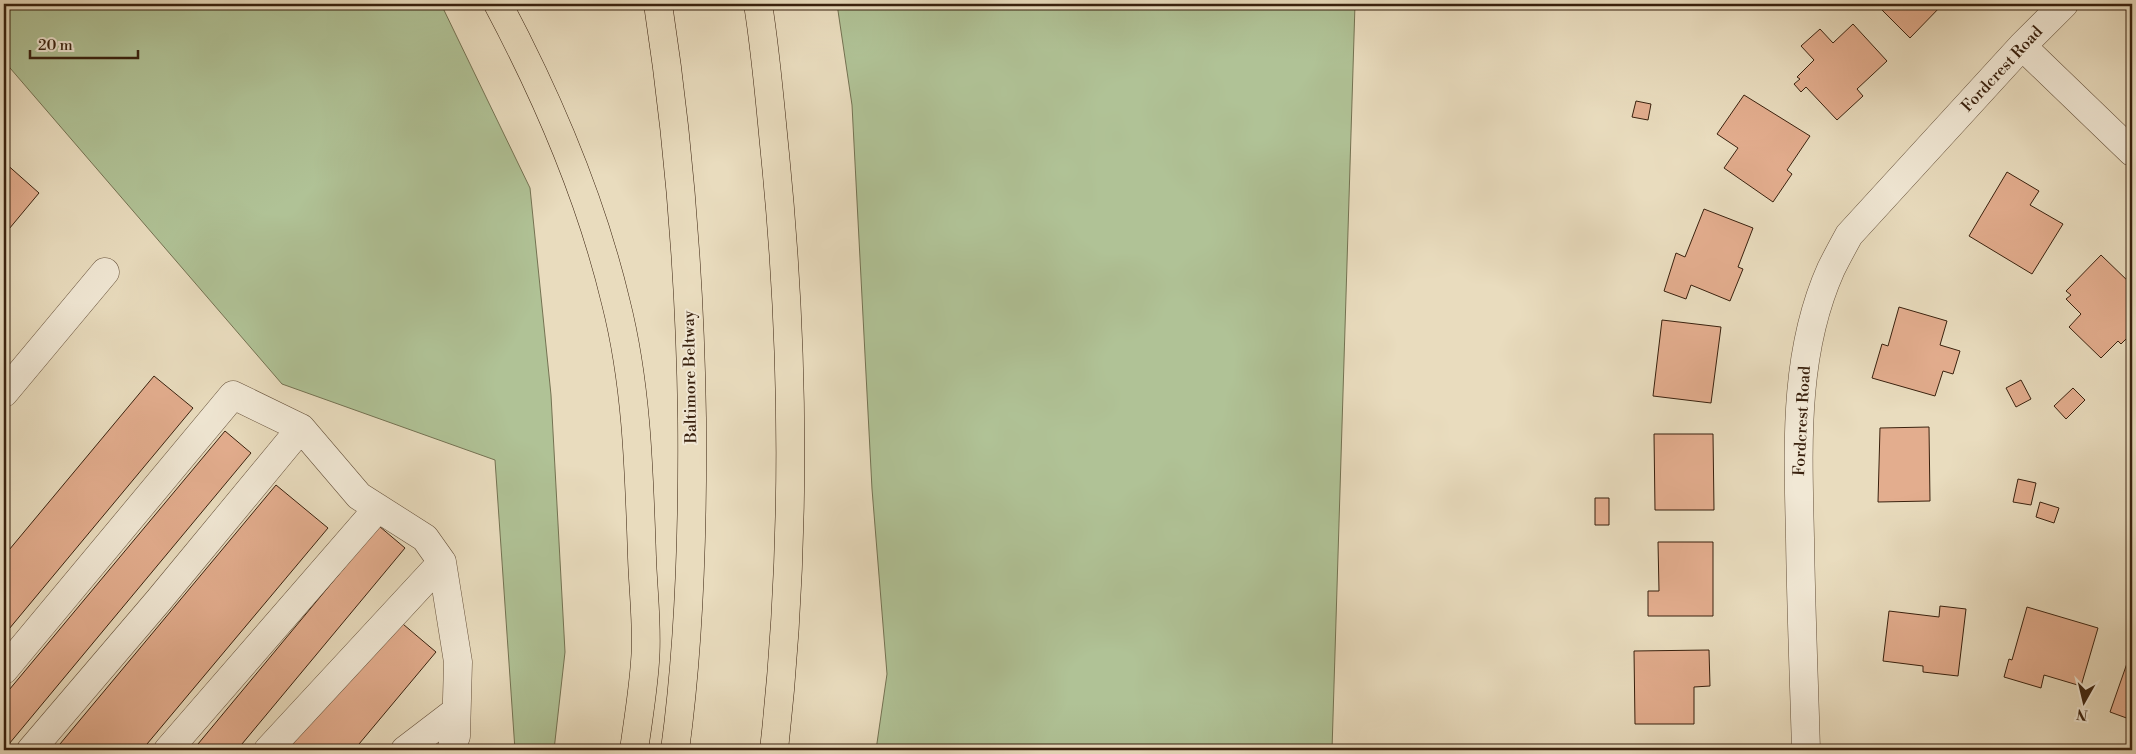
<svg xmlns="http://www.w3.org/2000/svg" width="2136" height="754" font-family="'Libre Bodoni',serif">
  <rect width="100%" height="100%" fill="#e9dcbe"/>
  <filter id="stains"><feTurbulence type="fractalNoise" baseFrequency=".004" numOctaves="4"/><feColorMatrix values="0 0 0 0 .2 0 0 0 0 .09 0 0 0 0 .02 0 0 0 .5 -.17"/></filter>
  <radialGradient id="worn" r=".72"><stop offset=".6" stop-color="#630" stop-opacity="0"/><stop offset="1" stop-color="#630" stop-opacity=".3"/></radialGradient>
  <!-- green -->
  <path fill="#b0c296" stroke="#747252" d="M4 4H441L530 188 551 395 565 652 554 750H515L495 460 282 384 4 61Z
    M837 4H1355L1332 750H876L887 674 872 489 852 105Z"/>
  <!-- building -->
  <path fill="#e3ad8e" stroke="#39210e" d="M1876 4H1943L1910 38Z
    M1853 24 1887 61 1857 89 1863 96 1837 120 1806 87 1801 92 1794 84 1800 79 1797 77 1814 60 1801 46 1820 29 1833 43Z
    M1744 95 1810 136 1787 170 1792 174 1773 202 1724 168 1738 148 1717 134Z
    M1636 101 1651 104 1648 120 1632 117Z
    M4 162 39 193 4 235Z
    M2007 172 2039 191 2030 205 2063 224 2032 274 1969 236Z
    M1704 209 1753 228 1738 267 1743 269 1730 301 1691 285 1686 299 1664 291 1676 253 1685 257Z
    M2101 255 2131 284 2132 282V333L2121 344 2118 341 2101 358 2069 327 2081 314 2066 299 2071 295 2066 291Z
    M1899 307 1947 321 1940 345 1960 351 1953 374 1943 371 1935 396 1872 378 1882 344 1888 346Z
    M1662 320 1721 327 1711 403 1653 396Z
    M154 376 193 408 4 635V556Z
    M2021 380 2031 399 2016 407 2006 388Z
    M2073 388 2085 400 2066 419 2054 406Z
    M1929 427 1930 501 1878 502 1880 428Z
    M225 431 251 453 4 750V696Z
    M1654 434H1713L1714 510H1655Z
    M2018 479 2036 483 2031 505 2013 502Z
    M276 485 328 528 142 750H55Z
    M1595 498H1609V525H1595Z
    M2040 502 2059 508 2054 523 2036 517Z
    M379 526 405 548 237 750H193Z
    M1658 542H1713V616H1648V591H1659Z
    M1940 606 1966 609 1958 676 1923 672V666L1883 661 1889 611 1939 617Z
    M2027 607 2098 628 2081 686 2044 675 2041 688 2004 677 2009 659 2012 660Z
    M397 619 436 652 354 750H287Z
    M2132 649V720L2110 712Z
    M1709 650 1710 686 1694 687V724H1635L1634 651Z"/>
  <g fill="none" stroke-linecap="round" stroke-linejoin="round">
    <!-- minor casing -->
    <g stroke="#65503a" stroke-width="29">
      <path id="minor" d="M2022 46 2132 152
        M4 393 105 272
        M4 670 233 395 301 428 359 496 425 538 442 562 458 662 456 736 451 750
        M31 750 159 600 301 428
        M168 750 378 508
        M268 750 442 562
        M405 750 456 711
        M1806 750C1804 679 1801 609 1800 538 1798 447 1793 354 1831 269 1837 257 1843 246 1849 235L2022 46 2064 4"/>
    </g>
    <!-- highway casing -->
    <g stroke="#39210e" stroke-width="29">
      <path id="highway" d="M498 4C548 98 591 198 616 303 637 386 639 472 642 557 643 591 648 628 645 662 643 691 638 721 634 750
        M658 4C679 141 690 279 692 418 693 529 690 640 675 750
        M758 4C766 54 770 104 775 154 795 352 796 553 774 750"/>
    </g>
    <!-- minor -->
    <use href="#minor" stroke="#f1e8d5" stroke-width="28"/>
    <!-- highway -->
    <use href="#highway" stroke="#e9dcbe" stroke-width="28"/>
  </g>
  <g text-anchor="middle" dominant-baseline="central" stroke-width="4" stroke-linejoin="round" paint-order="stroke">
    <!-- street labels -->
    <g font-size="16" fill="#39210e" stroke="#f1e8d5">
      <text transform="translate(2002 69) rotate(-47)">Fordcrest Road</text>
      <text transform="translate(690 377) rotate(-91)">Baltimore Beltway</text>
      <text transform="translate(1802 421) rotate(-87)">Fordcrest Road</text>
    </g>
  </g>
  <!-- margin -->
  <rect width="2136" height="754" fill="none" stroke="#e9dcbe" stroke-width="20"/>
  <rect x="5" y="5" width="2126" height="744" fill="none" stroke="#39210e" stroke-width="2.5"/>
  <rect x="10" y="10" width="2116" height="734" fill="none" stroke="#39210e"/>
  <!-- north arrow -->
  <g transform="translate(2084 702) rotate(188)" stroke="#f1e8d5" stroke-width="4" paint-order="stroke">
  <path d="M0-4L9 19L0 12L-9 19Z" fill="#39210e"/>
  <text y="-8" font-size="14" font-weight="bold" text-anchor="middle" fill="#39210e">N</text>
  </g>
  <!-- scale -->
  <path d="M30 50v8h108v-8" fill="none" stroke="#39210e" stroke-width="2.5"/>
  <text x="38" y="50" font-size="15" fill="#39210e" stroke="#f1e8d5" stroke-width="4" paint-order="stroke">20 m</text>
  <rect width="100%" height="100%" filter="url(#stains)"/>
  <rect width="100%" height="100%" fill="url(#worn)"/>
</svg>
